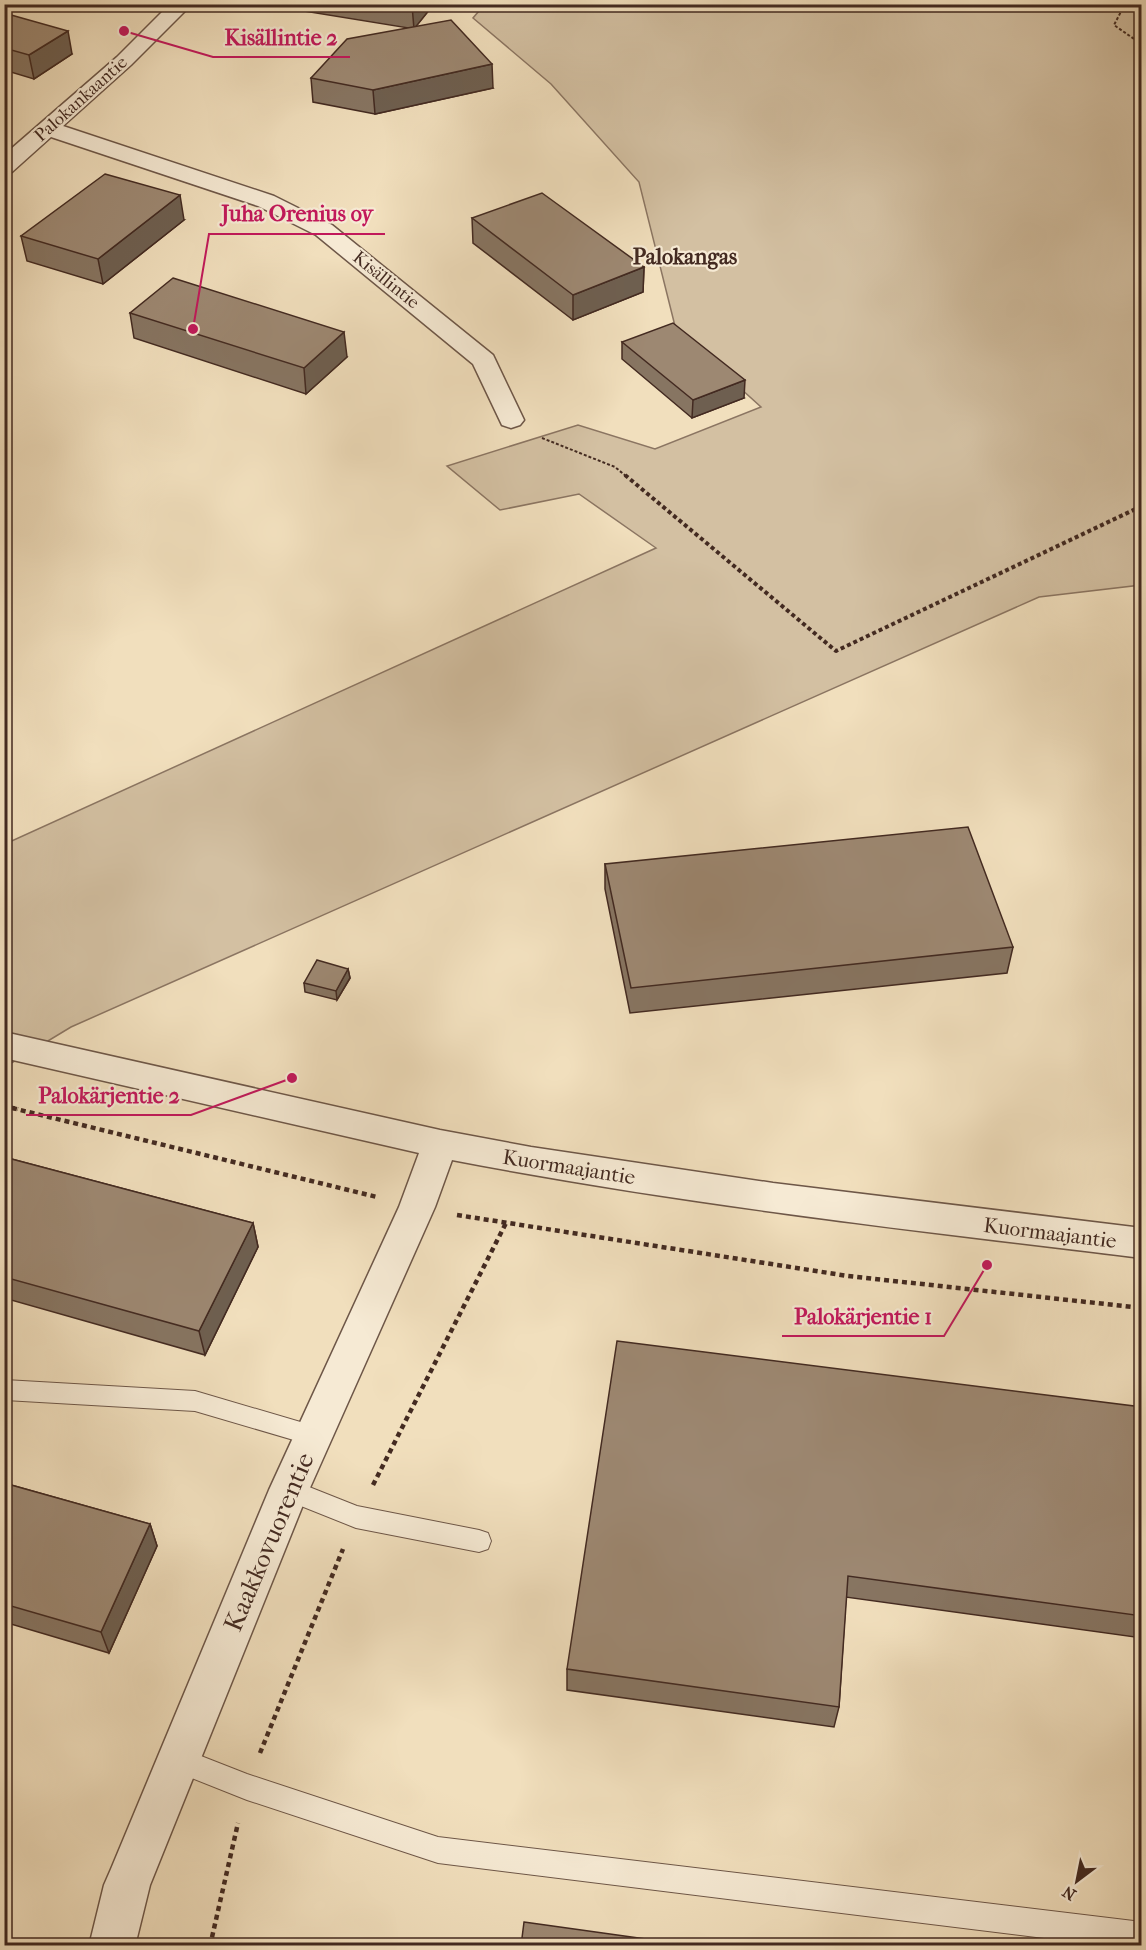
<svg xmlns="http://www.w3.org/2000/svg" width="1146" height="1950" font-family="'IM FELL French Canon',serif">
  <rect width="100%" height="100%" fill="#f1dfbd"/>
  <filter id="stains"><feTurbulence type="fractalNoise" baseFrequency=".00333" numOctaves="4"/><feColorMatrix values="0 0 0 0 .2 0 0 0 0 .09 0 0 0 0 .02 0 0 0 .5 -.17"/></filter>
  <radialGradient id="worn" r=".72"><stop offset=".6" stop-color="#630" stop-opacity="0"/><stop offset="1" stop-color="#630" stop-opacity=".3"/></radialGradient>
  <!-- green -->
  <path fill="#d3c0a2" stroke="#8b7562" stroke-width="1.5" d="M484 5H1141V585L1039 597 71 1027 5 1067V844L656 548 579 494 500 510 447 466 578 425 655 449 761 407 676 330 639 182 551 84 473 18Z"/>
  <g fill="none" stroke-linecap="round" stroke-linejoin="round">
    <!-- service casing -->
    <g stroke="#6e5748" stroke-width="2">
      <path id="service" d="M5 1380 195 1391 314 1426 322 1429 326 1436 322 1443 314 1446 195 1411 5 1400Z
        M289 1479 357 1506 479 1530 488 1533 491 1541 488 1549 479 1552 356 1528 281 1498 277 1490 281 1482Z
        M178 1747 247 1774 438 1837 1142 1922V1946H1108L438 1863 247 1800 169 1769 165 1760 169 1751Z"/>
    </g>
    <!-- minor casing -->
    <g stroke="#6e5748" stroke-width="3">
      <path id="minor" d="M170 4H192L131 65 63 126 274 196 332 225 493 355 524 420 520 425 511 428 502 425 473 364 316 235 258 206 51 137 12 172 4 173V155L117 57Z"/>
    </g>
    <!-- tertiary casing -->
    <g stroke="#6e5748" stroke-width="3">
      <path id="tertiary" d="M4 1032 440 1130 531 1147 773 1183 1142 1228V1258C911 1230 680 1204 452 1160L435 1207 309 1490 150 1885 135 1946H89L104 1885 111 1869 269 1490 399 1207 419 1153 4 1058Z"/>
    </g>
    <!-- path-far2 -->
    <path stroke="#432a21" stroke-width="2" stroke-dasharray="3 2" stroke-linecap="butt" d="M1125 4 1114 25 1137 41H1142
      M542 438 615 467 627 477"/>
    <!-- path-far1 -->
    <path stroke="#432a21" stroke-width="4" stroke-dasharray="4 3" stroke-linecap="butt" d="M625 475 836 651 1142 506
      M4 1106 18 1109"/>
    <!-- path -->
    <path stroke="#432a21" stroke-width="4.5" stroke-dasharray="5 4" stroke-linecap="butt" d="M12 1108 377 1197
      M457 1215 848 1276 1142 1308
      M373 1485 506 1223
      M260 1753 343 1549
      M210 1946 238 1823"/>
    <!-- service -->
    <use href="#service" fill="#f6ead4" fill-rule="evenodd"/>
    <!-- minor -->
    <use href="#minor" fill="#f6ead4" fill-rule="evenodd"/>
    <!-- tertiary -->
    <use href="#tertiary" fill="#f6ead4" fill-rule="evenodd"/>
  </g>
  <!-- wall -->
  <path fill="#877562" stroke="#432a21" stroke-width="1.5" d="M261 4H434L415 27 493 88 375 114 313 102 311 78 409 28Z
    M4 13 72 54 34 79 4 70Z
    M472 218 644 267 643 292 573 320 473 243Z
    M184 220 103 284 27 261 21 236Z
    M130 313 347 357 306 394 134 338Z
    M622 342 744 398 692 418 622 359Z
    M605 864 1013 947 1007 973 630 1013 605 889Z
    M348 969 350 978 337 1000 305 992 304 983Z
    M4 1157 253 1223 258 1247 205 1355 4 1298Z
    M1142 1407V1638L846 1597 839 1707 834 1727 567 1690V1669Z
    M4 1483 150 1524 157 1546 109 1653 4 1622Z"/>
  <!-- shaded-wall -->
  <path fill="#6e5f50" stroke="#432a21" stroke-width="1.5" d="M413 4H434L414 29 412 5Z
    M68 31 72 54 34 79 29 55Z
    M492 64 493 88 375 114 373 90Z
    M180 195 184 220 103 284 98 259Z
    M644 267 643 292 573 320V295Z
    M344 332 347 357 306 394 304 368Z
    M745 380 744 398 692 418 693 400Z
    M348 969 350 978 337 1000 336 991Z
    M253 1223 258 1247 205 1355 199 1331Z
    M150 1524 157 1546 109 1653 101 1632Z"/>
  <!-- building -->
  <path fill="#9d8872" stroke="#432a21" stroke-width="1.5" d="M4 13 68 31 29 55 4 48Z
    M451 20 492 64 373 90 311 78 347 39Z
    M105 174 180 195 98 259 21 236Z
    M542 193 644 267 573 295 472 218Z
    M173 278 344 332 304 368 130 313Z
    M673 323 745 380 693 400 622 342Z
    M968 827 1013 947 631 988 605 864Z
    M317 960 348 969 336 991 304 983Z
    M4 1157 253 1223 199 1331 4 1277Z
    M617 1341 1142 1407V1616L848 1576 839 1707 567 1669Z
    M4 1483 150 1524 101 1632 4 1604Z
    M524 1922 696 1946H521Z"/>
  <g text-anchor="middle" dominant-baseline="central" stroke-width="4.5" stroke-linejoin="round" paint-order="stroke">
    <!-- far-street labels -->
    <g font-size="18" fill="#432a21" stroke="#f6ead4">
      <text transform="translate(81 99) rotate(-42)">Palokankaantie</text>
      <text transform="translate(386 280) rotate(39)">Kisällintie</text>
    </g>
    <!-- street labels -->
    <g font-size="21" fill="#432a21" stroke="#f6ead4">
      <text transform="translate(569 1167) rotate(9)">Kuormaajantie</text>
      <text transform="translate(1050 1233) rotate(7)">Kuormaajantie</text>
    </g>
    <!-- far-district labels -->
    <g font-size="22" font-weight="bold" fill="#432a21" stroke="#f6ead4">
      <text x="685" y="257">Palokangas</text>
    </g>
    <!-- near-street labels -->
    <g font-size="26" fill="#432a21" stroke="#f6ead4">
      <text transform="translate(269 1542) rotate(-67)">Kaakkovuorentie</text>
    </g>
  </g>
  <!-- callouts -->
  <path fill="none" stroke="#c2185b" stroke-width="2" d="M124 31L213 57H350M193 329L209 234H385M292 1078L191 1115H26M987 1265L944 1336H782"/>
  <g fill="#c2185b" stroke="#f6ead4" stroke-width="2">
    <circle cx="124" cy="31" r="6"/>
    <circle cx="193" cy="329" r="6"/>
    <circle cx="292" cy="1078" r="6"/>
    <circle cx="987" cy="1265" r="6"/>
  </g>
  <g font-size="22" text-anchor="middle" font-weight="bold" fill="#c2185b" stroke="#f6ead4" stroke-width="4.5" stroke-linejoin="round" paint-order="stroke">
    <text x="281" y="45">Kisällintie 2</text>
    <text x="297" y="221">Juha Orenius oy</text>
    <text x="109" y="1103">Palokärjentie 2</text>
    <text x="863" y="1324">Palokärjentie 1</text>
  </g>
  <!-- margin -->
  <rect width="1146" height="1950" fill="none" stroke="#f1dfbd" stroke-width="24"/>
  <rect x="6" y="6" width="1134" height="1938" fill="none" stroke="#432a21" stroke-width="3"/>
  <rect x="12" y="12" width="1122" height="1926" fill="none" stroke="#432a21" stroke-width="1.5"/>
  <!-- north arrow -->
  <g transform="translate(1077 1881) rotate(212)" stroke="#f6ead4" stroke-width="4.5" paint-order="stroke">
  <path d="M0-4.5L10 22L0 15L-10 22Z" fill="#432a21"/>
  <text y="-9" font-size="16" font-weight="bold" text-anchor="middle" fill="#432a21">N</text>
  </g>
  <rect width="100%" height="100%" filter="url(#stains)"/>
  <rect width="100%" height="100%" fill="url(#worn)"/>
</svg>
